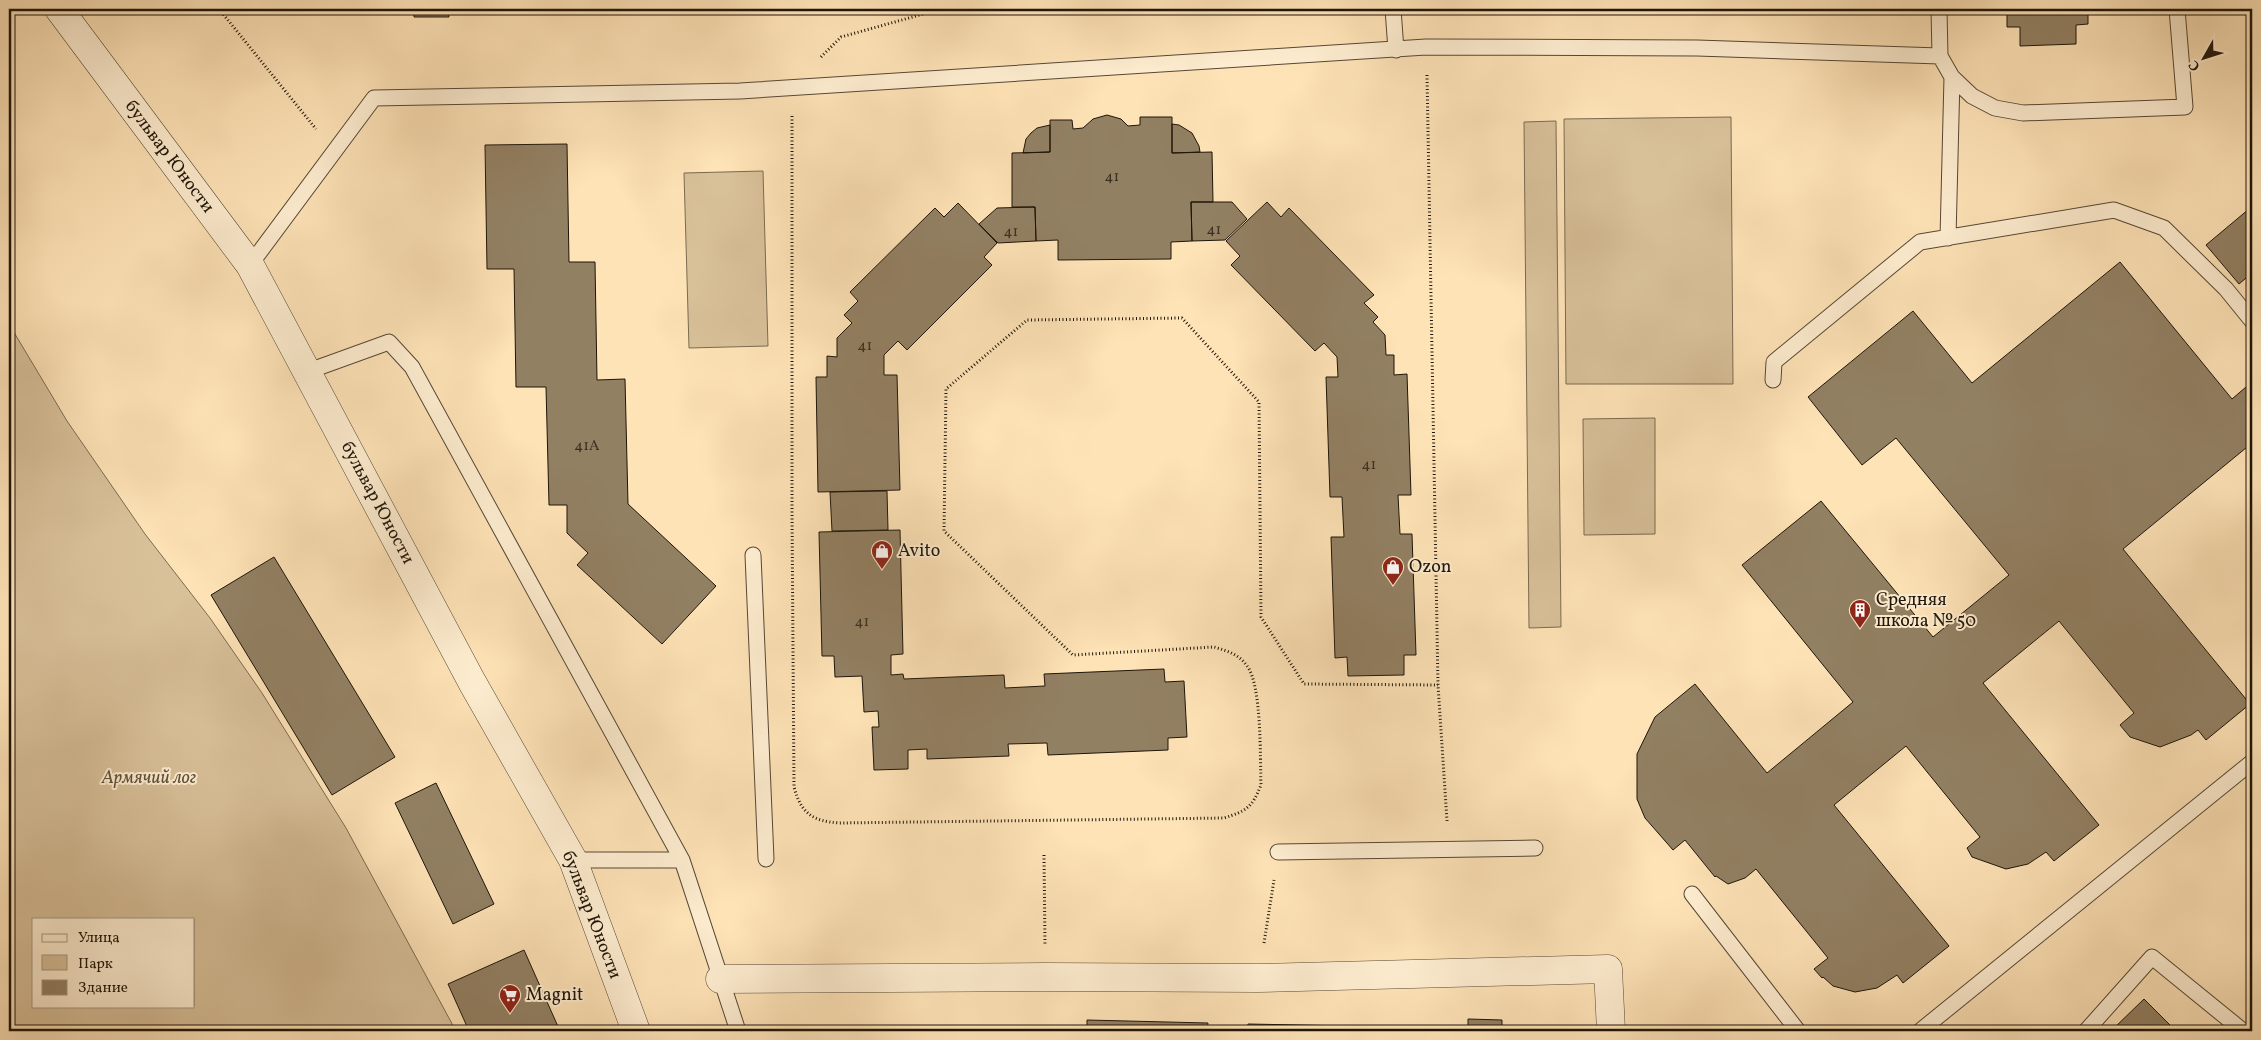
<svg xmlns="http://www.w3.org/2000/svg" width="2261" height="1040" font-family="Vollkorn,serif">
  <rect width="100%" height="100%" fill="#fee3b7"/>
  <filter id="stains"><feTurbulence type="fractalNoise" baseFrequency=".004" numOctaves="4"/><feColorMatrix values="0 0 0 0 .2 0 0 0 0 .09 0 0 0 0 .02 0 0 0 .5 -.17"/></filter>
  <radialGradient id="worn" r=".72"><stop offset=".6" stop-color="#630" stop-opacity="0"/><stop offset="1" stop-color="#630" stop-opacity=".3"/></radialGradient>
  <!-- green -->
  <path fill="#d8c099" stroke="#7b6a51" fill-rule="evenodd" d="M1731 117 1733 384H1566L1564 119Z
    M1556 121 1561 627 1529 628 1524 122Z
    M763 171 768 346 689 348 684 173Z
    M9 324 67 421 145 534 210 618 262 693 346 828 456 1031H9ZM34 919H194V1006H34Z
    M1655 418V534L1584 535 1583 419Z"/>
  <!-- building -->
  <path fill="#928063" stroke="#1e1509" d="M414 9H448L449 17H414Z
    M588 9H709V10L646 9Z
    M2007 9H2088V24L2076 25V44L2020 46V27H2007Z
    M1107 115 1121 119 1128 126 1140 125V117H1172V153L1212 152 1213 202H1191L1192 241 1171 242V259L1058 260V240L1036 241 1035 207H1012V153L1050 152V120H1072L1073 129 1083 128 1093 119Z
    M1172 124 1179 125 1192 133 1199 146 1200 152 1172 153Z
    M1050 125V152L1023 153 1026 139 1031 133 1037 128Z
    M567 144 569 262H595L597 380 625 379 628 504 716 586 662 644 577 565 588 553 567 533V505H549L546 387H516L514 269H487L485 145Z
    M1191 202H1232L1247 219 1225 240 1192 241Z
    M1267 202 1281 217 1289 208 1374 295 1364 303 1378 317 1373 322 1385 335 1386 355H1394V375L1407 374 1411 495H1398L1400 534H1412L1416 655H1404V675L1348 676 1347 657 1335 658 1331 537H1344L1342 497H1330L1326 377H1338L1337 357 1324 343 1315 351 1231 265 1240 256 1226 241Z
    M958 203 997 243 984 257 992 265 907 350 898 341 884 355V375H897L900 490 818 492 816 377H827V356L837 357V338L852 323 844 315 858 301 850 292 935 208 944 217Z
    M1035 207 1036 241 998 243 979 224 997 208Z
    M2249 209 2252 213V273L2239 284 2206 245Z
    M2120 262 2232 399 2246 387 2252 394V443L2123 549 2250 704 2206 740 2198 730 2191 735 2160 747 2130 737 2120 725 2134 713 2059 621 1983 683 2099 825 2054 861 2046 852 2028 864 2006 869 1972 857 1967 848 1980 837 1906 746 1834 805 1949 946 1903 983 1897 975 1877 988 1855 992 1833 986 1823 977 1822 978 1814 969 1828 958 1756 869 1745 878 1728 884 1716 876 1715 877 1685 840 1673 850 1645 818 1637 799V754L1655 717 1695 684 1767 773 1853 702 1742 565 1821 501 1933 637 2009 575 1896 438 1862 465 1808 397 1913 311 1972 383Z
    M887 491 888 530 832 531 830 492Z
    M900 530 903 654 891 655V675L903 674 904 679 1004 675 1005 688 1045 686 1044 674 1164 669 1165 682 1184 681 1187 737 1168 738V750L1048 755 1047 743 1008 744 1009 756 927 759V749L908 750V769L874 770 872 727H879L878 711 864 712 862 676 835 677 834 656H822L819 532Z
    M274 557 395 757 332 795 211 595Z
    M436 783 494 904 453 924 395 803Z
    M524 950 560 1031H469L448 984Z
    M2144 999 2176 1031H2111Z
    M1468 1019 1502 1020V1031H1468Z
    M1087 1020 1208 1023 1207 1031H1087Z
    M1248 1024 1449 1028V1031H1247Z"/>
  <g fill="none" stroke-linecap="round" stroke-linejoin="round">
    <!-- lane casing -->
    <g stroke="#564834" stroke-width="17">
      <path id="lane" d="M1393 9 1396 50
        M1939 9 1940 56
        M1948 238 1952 77
        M250 265 374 98 740 91 1426 47 1697 48 1940 56 1952 77 1972 96 1995 108 2023 113 2185 107 2177 9
        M306 372 389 342 412 367 682 860 738 1031
        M1773 380 1774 362 1920 242 2114 210 2164 228 2226 289 2252 321
        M753 555 766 859
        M1278 852 1535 848
        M573 860H682
        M1692 894 1798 1031
        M1920 1031 2252 762
        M2086 1031 2152 957 2243 1031"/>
    </g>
    <!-- street casing -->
    <g stroke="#564834" stroke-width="29">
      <path id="street" d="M59 9 250 265 472 682 573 860 636 1031
        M720 979 1045 977 1258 978 1608 969 1611 1031"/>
    </g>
    <!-- path -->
    <path stroke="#1e1509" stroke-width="3" stroke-dasharray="1 2.5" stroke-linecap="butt" d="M219 9 316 129
      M821 57 841 37 941 9
      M1427 75 1438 685 1447 821
      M792 116V511L794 787C801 813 812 821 839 823L1224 818C1246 811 1252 808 1261 785 1260 759 1262 685 1247 666 1239 654 1227 651 1214 647L1073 655 944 531 946 389 1027 320 1182 318 1259 402 1261 617 1304 684 1438 685
      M1044 855 1045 944
      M1264 943 1274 880"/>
    <!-- lane -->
    <use href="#lane" stroke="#feedd0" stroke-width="15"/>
    <!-- street -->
    <use href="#street" stroke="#feedd0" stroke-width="28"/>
  </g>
  <!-- icons -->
  <defs>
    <g id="shop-pin" transform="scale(1.125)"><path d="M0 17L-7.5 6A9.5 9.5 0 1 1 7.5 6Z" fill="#8f2418" stroke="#feedd0"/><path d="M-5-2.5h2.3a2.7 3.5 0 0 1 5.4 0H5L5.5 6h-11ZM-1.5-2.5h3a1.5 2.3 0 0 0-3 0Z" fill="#fff"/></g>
    <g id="building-pin" transform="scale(1.125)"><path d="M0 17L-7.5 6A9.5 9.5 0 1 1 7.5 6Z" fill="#8f2418" stroke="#feedd0"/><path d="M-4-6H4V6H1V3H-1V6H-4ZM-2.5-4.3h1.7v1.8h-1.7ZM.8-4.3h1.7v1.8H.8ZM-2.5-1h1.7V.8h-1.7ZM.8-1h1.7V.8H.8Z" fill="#fff"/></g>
    <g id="supermarket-pin" transform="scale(1.125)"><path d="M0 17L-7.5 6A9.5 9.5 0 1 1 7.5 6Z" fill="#8f2418" stroke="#feedd0"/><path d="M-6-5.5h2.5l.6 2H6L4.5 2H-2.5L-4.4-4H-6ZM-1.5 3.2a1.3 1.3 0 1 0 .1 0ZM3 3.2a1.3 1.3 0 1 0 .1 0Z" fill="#fff"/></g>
  </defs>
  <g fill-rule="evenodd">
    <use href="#shop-pin" x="882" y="551"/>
    <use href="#shop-pin" x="1393" y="567"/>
    <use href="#building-pin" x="1860" y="610"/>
    <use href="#supermarket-pin" x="510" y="995"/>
  </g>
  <g text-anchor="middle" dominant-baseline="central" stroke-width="4" stroke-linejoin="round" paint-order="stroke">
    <!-- number labels -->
    <g font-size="15" fill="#3b3020">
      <text x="1112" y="177">41</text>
      <text x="1214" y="230">41</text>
      <text x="1011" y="232">41</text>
      <text x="865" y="346">41</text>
      <text x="587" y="446">41А</text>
      <text x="1369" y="465">41</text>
      <text x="862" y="622">41</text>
    </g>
    <!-- street labels -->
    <g font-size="18" fill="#1e1509" stroke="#feedd0">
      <text transform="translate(169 157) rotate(53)">бульвар Юности</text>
      <text transform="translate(377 503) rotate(62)">бульвар Юности</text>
      <text transform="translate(591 915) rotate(69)">бульвар Юности</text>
    </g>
    <!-- poi labels -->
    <g font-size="18" fill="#1e1509" stroke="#feedd0" text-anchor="start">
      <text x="898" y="551">Avito</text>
      <text x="1409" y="567">Ozon</text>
      <text x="1876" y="600">Средняя<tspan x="1876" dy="21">школа № 50</tspan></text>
      <text x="526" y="995">Magnit</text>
    </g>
    <!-- park labels -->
    <g font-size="18" font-style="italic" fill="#5f513b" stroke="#feedd0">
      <text x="149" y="778">Армячий лог</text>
    </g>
  </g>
  <!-- margin -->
  <rect width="2261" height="1040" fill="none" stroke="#fee3b7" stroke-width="30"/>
  <rect x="10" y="10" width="2241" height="1020" fill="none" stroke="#1e1509" stroke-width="2.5"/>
  <rect x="15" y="15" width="2231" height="1010" fill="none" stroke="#1e1509"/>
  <!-- legend -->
  <rect x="32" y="918" width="162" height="90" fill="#feedd0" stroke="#a49780"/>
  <rect x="42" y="934" width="25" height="8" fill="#feedd0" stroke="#a49780"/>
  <text x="78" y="942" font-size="15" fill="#1e1509">Улица</text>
  <rect x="42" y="955" width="25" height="15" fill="#d8c099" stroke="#a49780"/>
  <text x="78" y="968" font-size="15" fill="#1e1509">Парк</text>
  <rect x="42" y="980" width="25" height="15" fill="#928063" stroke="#a49780"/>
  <text x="78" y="992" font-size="15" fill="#1e1509">Здание</text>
  <!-- north arrow -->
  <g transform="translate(2204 58) rotate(231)" stroke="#feedd0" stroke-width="4" paint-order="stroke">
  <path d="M0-4L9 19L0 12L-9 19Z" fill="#1e1509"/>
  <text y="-8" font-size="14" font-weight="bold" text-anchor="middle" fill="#1e1509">С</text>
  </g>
  <rect width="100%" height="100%" filter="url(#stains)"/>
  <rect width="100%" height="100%" fill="url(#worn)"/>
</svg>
